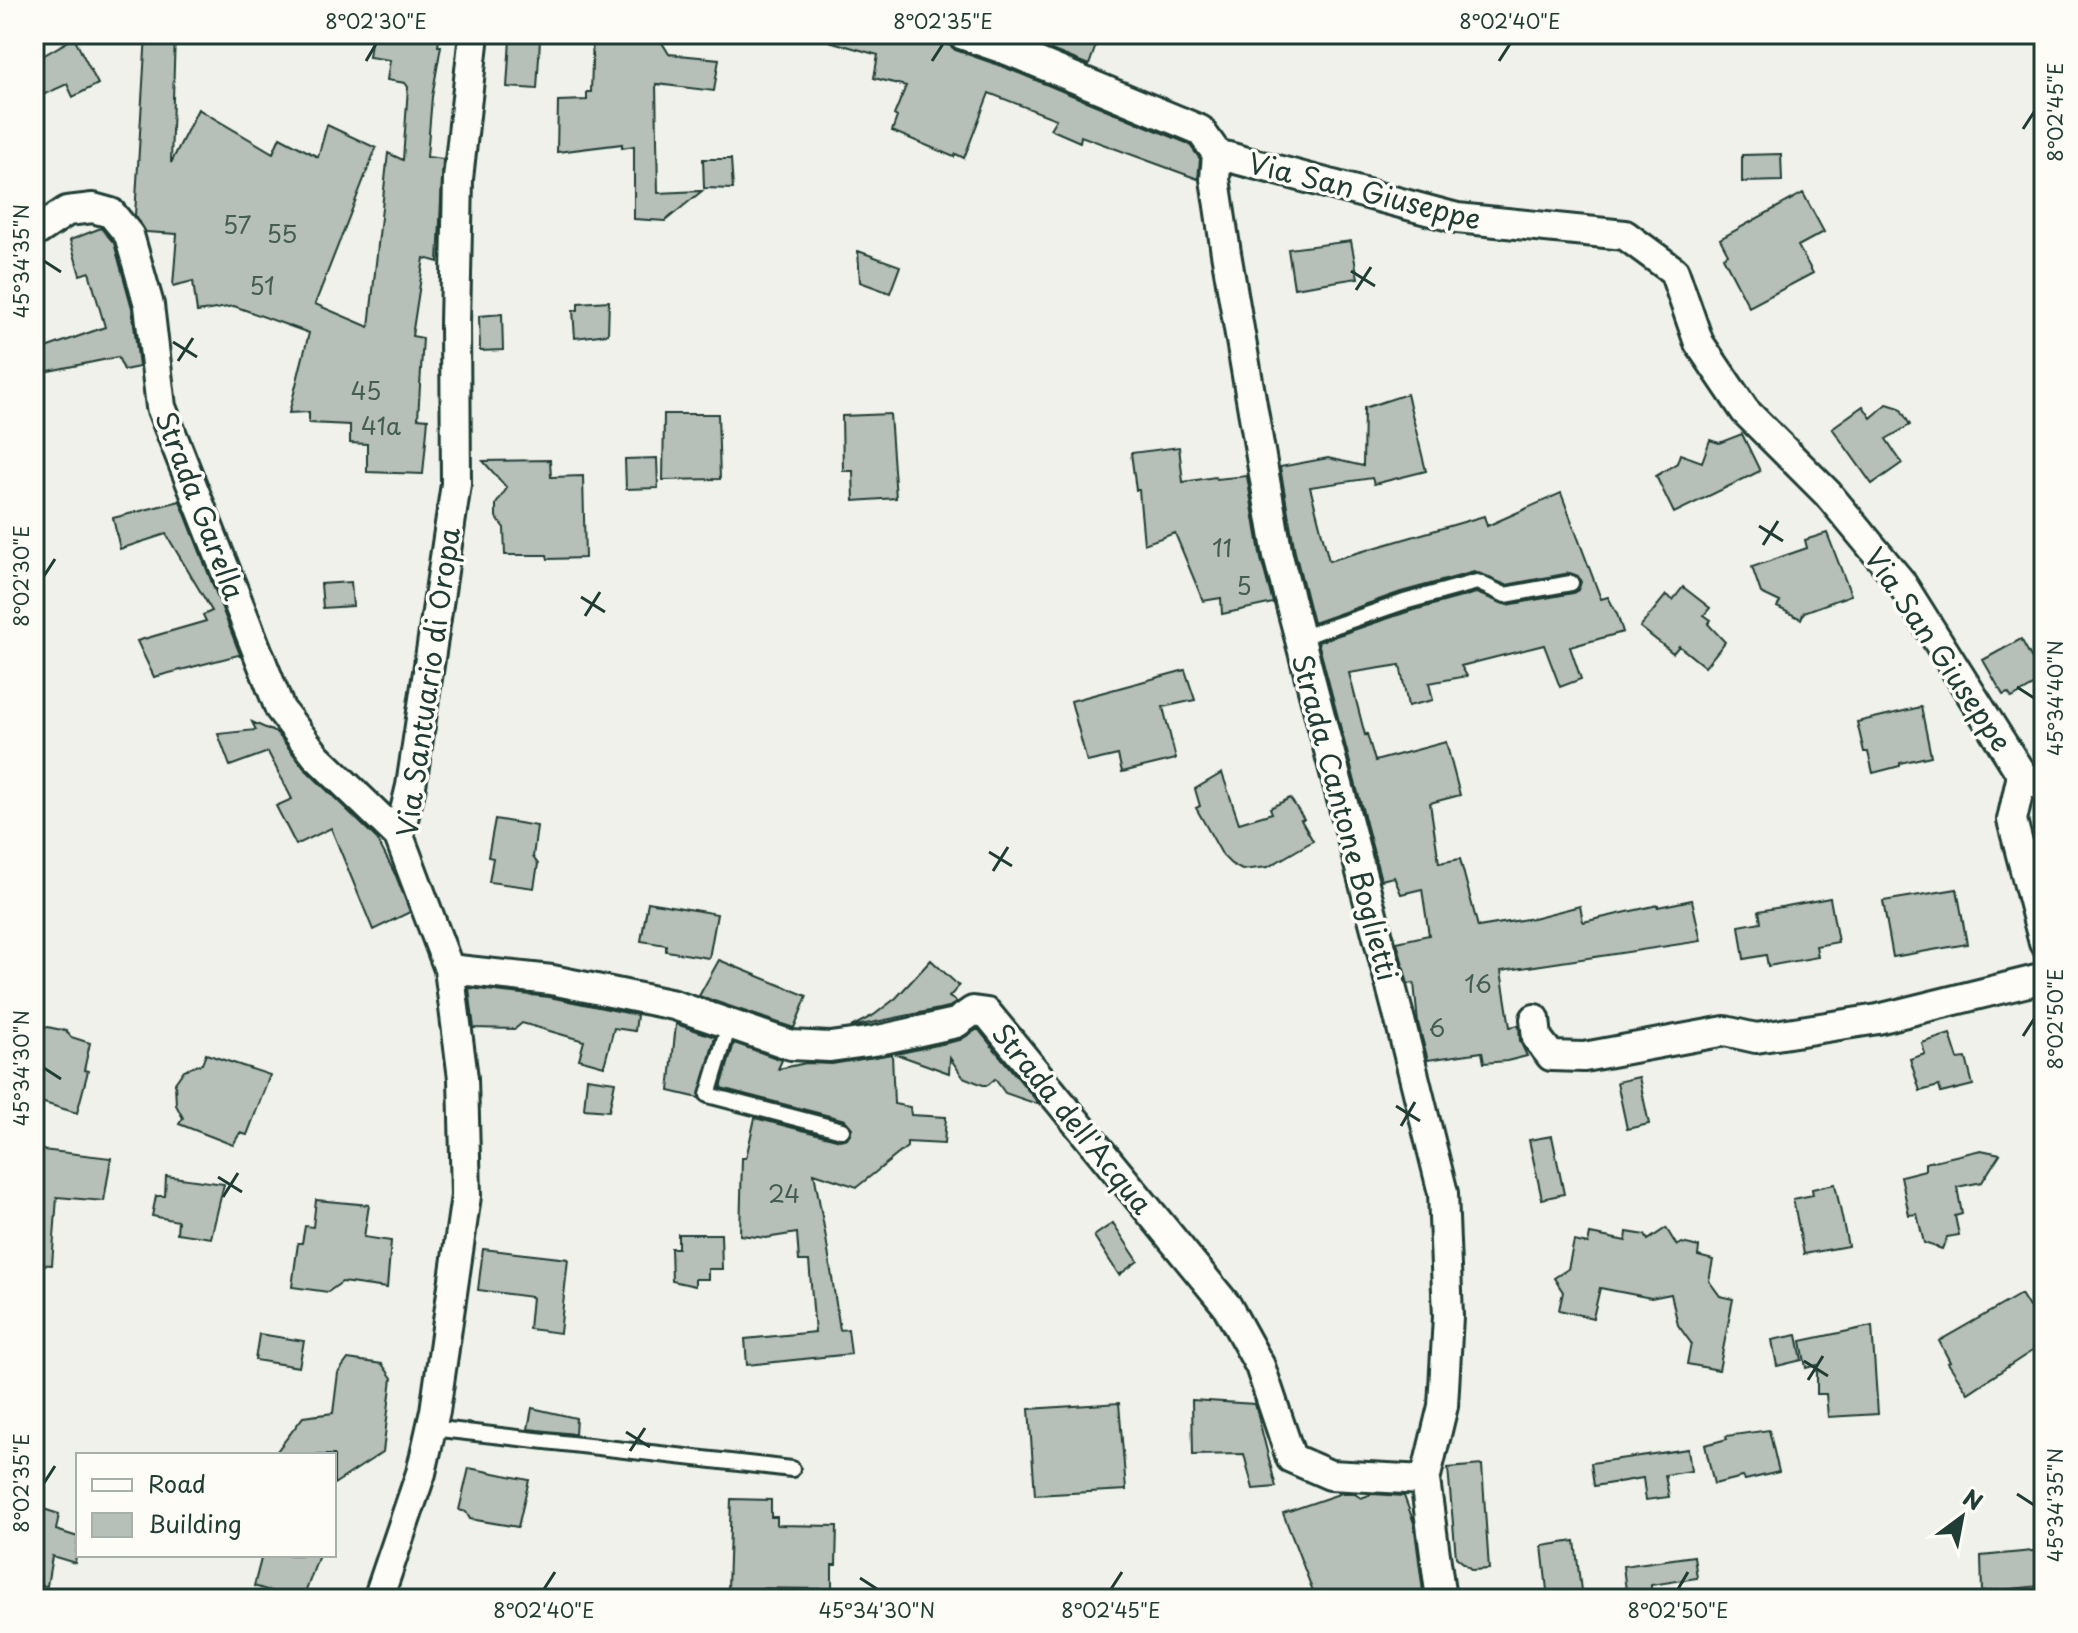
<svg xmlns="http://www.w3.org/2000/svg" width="2078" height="1633" font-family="'Playpen Sans',sans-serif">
  <rect width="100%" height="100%" fill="#f0f1eb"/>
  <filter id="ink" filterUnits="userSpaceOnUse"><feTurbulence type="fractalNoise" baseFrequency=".0125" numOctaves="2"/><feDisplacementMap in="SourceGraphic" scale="16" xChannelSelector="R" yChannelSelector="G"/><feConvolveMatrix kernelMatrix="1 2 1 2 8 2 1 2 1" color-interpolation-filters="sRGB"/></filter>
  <g filter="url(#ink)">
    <!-- building -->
    <path fill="#b6bfb8" stroke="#1f3d34" stroke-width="2" d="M146 34H175L171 163 198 109 273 153 280 137 318 157 327 125 376 148 315 304 369 327 388 153 403 160 408 87 405 83 387 80 390 60 369 57 372 34H440L438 46H441L432 97 427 157 443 159 438 262 424 258 412 336 423 338 418 418 428 419 423 474 367 472V444L350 443V425L309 423V412L289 413 309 333 234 306 197 312 193 281 173 286 177 234 146 232 135 215Z
      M593 34H642V38L661 41 669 54 719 59 714 91 656 84 658 193 702 191 665 221 634 219V146L622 148V144L557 152 558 101 587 100V92H591Z
      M830 34H933L945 40 955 50 1004 67 1189 144 1200 159 1198 179 1081 136 1080 142 1050 129 1056 119 989 93 964 158 956 154 954 157 892 131 897 117 894 115 906 86 874 78 878 55 829 41Z
      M1057 34H1100L1089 65 1051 50Z
      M74 38 98 84 73 97 67 84 34 99V61Z
      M510 39 540 40 537 89 507 87Z
      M1781 154 1782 181 1742 182V155Z
      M703 159H731L733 189 704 188Z
      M1803 193 1824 232 1798 246 1813 273 1749 307 1723 257 1728 254 1720 239Z
      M101 228 114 243 132 308 139 367 124 370 118 357 34 374V352L105 327 89 272 80 275 70 240Z
      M1351 241 1358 278 1294 288 1288 249Z
      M858 251 900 266 890 293 860 282Z
      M609 301 608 334 575 338 573 310H578V303Z
      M502 314 503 350 480 351 479 316Z
      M1407 394 1426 471 1374 484 1372 478 1310 487 1329 561 1484 516 1487 526 1561 493 1601 599 1608 597 1617 614 1623 632 1570 647 1581 679 1560 687 1544 645 1461 666 1467 676 1429 683 1433 700 1408 706 1400 665 1349 673 1365 735 1367 734 1375 761 1446 742 1460 795 1430 803 1439 863 1460 859 1478 927 1533 918 1580 906 1583 922 1658 905V907L1692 900 1701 941 1501 971 1510 1027 1519 1025 1520 1041 1527 1056 1507 1061 1484 1063 1482 1052 1428 1060 1418 1023 1414 983 1408 984 1397 942 1429 935 1422 889 1401 894 1394 877 1381 880 1318 642 1407 612 1476 593 1507 605 1573 593 1578 590 1581 582 1578 576 1570 573 1506 585 1474 572 1401 592 1313 623 1295 552 1280 467 1328 458 1363 466 1364 408Z
      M1887 404 1900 408 1910 425 1886 439 1902 463 1872 484 1832 428 1863 406 1871 418Z
      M664 414H718L720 479 663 480Z
      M890 414 896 498 854 501 853 471H843L842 416Z
      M1742 434 1760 471 1674 513 1656 476 1677 463 1680 454 1702 462 1710 440 1719 443Z
      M1179 447 1183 482 1215 477 1216 479 1247 476 1261 559 1273 603 1222 614 1221 598 1203 601 1175 533 1144 544 1139 490H1136L1131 453Z
      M657 458 658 488 626 489 625 459Z
      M550 460 551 477 583 476 585 558 548 559 547 555H505L504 528 496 517V504L507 488 483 461Z
      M180 501 241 657 238 655 154 677 137 641 206 621 203 615 212 611 166 534 120 549 113 518Z
      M1827 533 1851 595 1804 612 1801 619 1777 607 1780 602 1761 593 1752 567 1807 548 1805 540Z
      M351 582 353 606 323 608 321 584Z
      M1683 587 1710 608 1704 615 1711 620 1708 624 1725 642 1705 667 1679 646 1673 653 1640 627 1666 595 1673 600Z
      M2021 639 2044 680 2012 698 2008 693 2003 695 1983 660Z
      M1185 670 1195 700 1163 707 1176 759 1122 772 1118 755 1087 762 1071 701Z
      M1921 707 1931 756 1900 763V766L1873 773 1868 752H1864L1857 722Z
      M252 722 277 733 304 768 377 839 396 876 410 912 373 930 331 828 296 845 276 806 292 799 268 752 230 766 218 734 256 730Z
      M1222 773 1239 823 1272 813 1270 808 1290 798 1304 819 1301 820 1313 841 1268 867 1242 870 1231 864 1223 856 1196 808 1200 806 1195 789Z
      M495 819 537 826 533 857 538 864 534 888 489 882 493 858 488 857Z
      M1957 889 1967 944 1893 957 1883 901Z
      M1830 898 1838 942 1816 946 1818 957 1768 966 1766 955 1744 959 1739 926 1761 922 1759 911Z
      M648 902 717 914 709 958 666 951V945L641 941Z
      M719 960 807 996 794 1028 699 996Z
      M931 960 959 986 949 997 957 1002 949 1007 851 1027 874 1015 896 998Z
      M469 988 549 997 637 1015 635 1031 614 1028 604 1066 579 1059 584 1041 529 1025 522 1023 515 1029 474 1028Z
      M676 1024 715 1037 699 1098 669 1091Z
      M43 1026 66 1031 71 1037 90 1043 84 1070 88 1071 77 1113 34 1100V1065Z
      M978 1029 990 1044 1040 1105 1005 1093 995 1079 988 1085H983L963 1077 950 1058 949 1073 896 1054 960 1040Z
      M1950 1034 1958 1059 1966 1058 1973 1085 1941 1093 1939 1086 1920 1091 1910 1059 1925 1054 1922 1043Z
      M734 1043 782 1060 778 1069 806 1063 832 1064 892 1054 894 1104 910 1107 911 1115 946 1117 944 1144 907 1142V1147L857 1187 814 1173 826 1238 840 1330 848 1329 851 1354 747 1365 745 1339 815 1332 809 1261H799L797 1233 766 1238 740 1235 742 1158H746L755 1118 840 1140 848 1138 852 1128 845 1120 721 1088Z
      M206 1054 270 1075 247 1135 240 1133 233 1145 179 1124 183 1118 176 1105 175 1083 184 1070 202 1064Z
      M1639 1077 1649 1124 1627 1129 1617 1082Z
      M587 1078 615 1082 609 1111 584 1109Z
      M1552 1136 1564 1194 1542 1199 1529 1140Z
      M34 1149 111 1158 104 1201 57 1197 52 1265 34 1264Z
      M1981 1150 2000 1154 1982 1182 1957 1187 1962 1214 1955 1216 1959 1235 1947 1237 1942 1249 1924 1243 1917 1214 1909 1215 1901 1176 1925 1170V1163Z
      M166 1176 224 1184 211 1238 177 1233 178 1221 152 1216 156 1196H165Z
      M1835 1184 1848 1246 1804 1254 1793 1199 1813 1195 1812 1189Z
      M316 1200 369 1205 364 1237 391 1241 387 1288 342 1282 328 1292 292 1287 298 1243H302L305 1226 313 1227Z
      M1113 1223 1138 1261 1119 1275 1094 1236Z
      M1666 1228 1677 1246 1682 1243 1699 1247 1698 1256 1713 1260 1709 1281 1720 1296 1733 1299 1719 1370 1687 1364 1691 1343 1678 1325 1671 1294 1651 1298 1600 1288 1593 1318 1559 1310 1563 1292 1554 1278 1568 1269 1574 1241 1588 1244 1590 1234 1626 1241 1627 1232 1645 1235 1648 1240Z
      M678 1234H721L722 1269H708V1279H695V1286L672 1281 671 1248H678Z
      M483 1249 568 1259 560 1333 529 1329 532 1297 478 1290Z
      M2021 1294 2029 1307 2036 1304 2044 1317V1343L1968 1393 1948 1363 1950 1362 1939 1341Z
      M1872 1326 1878 1414 1828 1417 1826 1394H1817V1365L1806 1368 1801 1341Z
      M259 1334 304 1341 299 1367 255 1360Z
      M1797 1335 1802 1360 1777 1366 1772 1340Z
      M348 1359 382 1364 392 1378 383 1452 334 1484V1455H274L303 1417 333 1413 338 1373Z
      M1192 1400 1255 1404 1276 1487 1253 1489 1244 1454 1193 1455Z
      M1119 1403 1126 1490 1035 1495 1029 1409Z
      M532 1408 576 1418 575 1434 528 1429Z
      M1769 1430 1779 1472 1745 1480 1743 1477 1714 1484 1705 1445 1727 1439 1726 1436Z
      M1688 1449 1691 1471 1665 1475 1669 1497 1646 1500 1643 1478 1594 1486 1591 1463Z
      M1482 1465 1489 1569 1472 1570 1456 1557 1448 1468Z
      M469 1468 529 1480 518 1527 470 1519 466 1512 459 1510Z
      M1342 1493H1353L1361 1498 1372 1494 1404 1496 1414 1523 1424 1599H1316L1283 1513Z
      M731 1499 771 1500V1517H777V1525L837 1526 836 1565H832V1589L728 1588Z
      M34 1506 59 1514 56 1530 78 1537 75 1563 52 1556 47 1586 34 1585Z
      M1575 1541 1582 1599H1548L1542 1546Z
      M2044 1550V1575L2040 1576V1586L1982 1592 1981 1556Z
      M262 1555H319L303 1599H295L254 1586Z
      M1694 1556 1697 1578 1651 1585V1599H1627L1623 1566Z"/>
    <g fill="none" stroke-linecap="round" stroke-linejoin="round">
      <!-- service casing -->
      <g stroke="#1f3d34" stroke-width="20">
        <path id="service" d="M1299 638 1404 602 1477 582 1505 595 1571 583
          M729 1025 708 1095 842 1130
          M431 1428 792 1469"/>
      </g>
      <!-- minor casing -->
      <g stroke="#1f3d34" stroke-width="34">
        <path id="minor" d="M961 34 1010 51 1200 130 1217 154 1457 218 1625 235 1674 271 1699 343 1745 411 1828 494 1900 581 2022 775 2044 787
          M1217 154 1215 179 1226 253 1278 556 1403 1032 1443 1193 1448 1316 1443 1406 1425 1480 1441 1599
          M34 233 67 211 93 208 111 213 129 235 149 305 161 407 280 709 316 756 399 836
          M2022 775 2012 820 2044 943
          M449 969 552 980 674 1005 791 1045 830 1047 874 1041 956 1023 973 1011 987 1013 1227 1306 1260 1366 1291 1458 1330 1475 1425 1480
          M1535 1019 1537 1038 1551 1056 1584 1057 1725 1031 1756 1038 1878 1019 2044 978
          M378 1599 421 1473 435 1411 466 1196 463 1078 449 969 399 836 411 786 456 484 455 324 458 179 474 34"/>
      </g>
      <!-- service -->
      <use href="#service" stroke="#fdfcf7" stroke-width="14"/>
      <!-- minor -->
      <use href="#minor" stroke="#fdfcf7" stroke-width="28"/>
    </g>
  </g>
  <!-- ticks -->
  <path fill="none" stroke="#1f3d34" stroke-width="3" d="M366 61 376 44M932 61 943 44M1499 61 1510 44M2023 129 2034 112M44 261 61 272M1351 271 1375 286M1356 290 1371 267M173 342 197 357M178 361 193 338M1759 526 1783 541M1763 545 1778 521M44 576 55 559M581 597 605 612M585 616 600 592M2017 687 2034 698M989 852 1012 866M993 871 1008 847M2023 1036 2034 1019M44 1068 61 1079M1396 1106 1420 1121M1401 1126 1415 1102M218 1177 242 1192M223 1197 238 1173M1804 1361 1828 1376M1808 1380 1823 1356M626 1432 650 1447M630 1451 645 1428M44 1483 55 1466M2017 1494 2034 1505M860 1578 877 1589M544 1589 555 1572M1111 1589 1122 1572M1678 1589 1688 1572"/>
  <g text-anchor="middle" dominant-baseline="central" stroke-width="7" stroke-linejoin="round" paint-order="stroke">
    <!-- number labels -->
    <g font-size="24" fill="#455e55">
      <text x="237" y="224">57</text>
      <text x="282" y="233">55</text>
      <text x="262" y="285">51</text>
      <text x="366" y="390">45</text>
      <text x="381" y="425">41a</text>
      <text x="1222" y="547">11</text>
      <text x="1244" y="585">5</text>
      <text x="1478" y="983">16</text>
      <text x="1437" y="1027">6</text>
      <text x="784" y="1193">24</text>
    </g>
    <!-- street labels -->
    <g font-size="28" fill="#1f3d34" stroke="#fdfcf7">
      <text transform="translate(1365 190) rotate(14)">Via San Giuseppe</text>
      <text transform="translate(201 505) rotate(69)">Strada Garella</text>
      <text transform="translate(1939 649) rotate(56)">Via San Giuseppe</text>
      <text transform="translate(427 682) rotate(-82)">Via Santuario di Oropa</text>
      <text transform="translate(1346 817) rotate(75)">Strada Cantone Boglietti</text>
      <text transform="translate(1073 1118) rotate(51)">Strada dell'Acqua</text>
    </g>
  </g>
  <!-- margin -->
  <rect width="2078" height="1633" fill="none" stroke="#fdfcf7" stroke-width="88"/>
  <!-- legend -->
  <rect x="76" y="1453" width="260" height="104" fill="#fdfcf7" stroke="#a4b0a9" stroke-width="2"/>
  <rect x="92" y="1479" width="40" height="12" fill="#fdfcf7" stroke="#a4b0a9" stroke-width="2"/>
  <text x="148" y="1493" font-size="24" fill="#1f3d34">Road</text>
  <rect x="92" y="1513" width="40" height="24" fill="#b6bfb8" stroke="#a4b0a9" stroke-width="2"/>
  <text x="148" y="1533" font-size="24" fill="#1f3d34">Building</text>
  <!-- north arrow -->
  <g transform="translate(1962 1517) rotate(32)" stroke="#fdfcf7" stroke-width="6" paint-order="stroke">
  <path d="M0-6L14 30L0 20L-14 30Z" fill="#1f3d34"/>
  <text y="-12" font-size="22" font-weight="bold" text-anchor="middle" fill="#1f3d34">N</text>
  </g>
  <rect x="44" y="44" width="1990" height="1545" fill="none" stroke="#1f3d34" stroke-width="3"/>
  <g font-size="20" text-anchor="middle" fill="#1f3d34">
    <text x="376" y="29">8°02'30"E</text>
    <text x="943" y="29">8°02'35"E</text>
    <text x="1510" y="29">8°02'40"E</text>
    <text transform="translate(2056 112) rotate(-90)" y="7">8°02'45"E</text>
    <text transform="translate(22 261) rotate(-90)" y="7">45°34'35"N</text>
    <text transform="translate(22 576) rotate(-90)" y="7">8°02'30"E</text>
    <text transform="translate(2056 698) rotate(-90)" y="7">45°34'40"N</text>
    <text transform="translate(2056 1019) rotate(-90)" y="7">8°02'50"E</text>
    <text transform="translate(22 1068) rotate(-90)" y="7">45°34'30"N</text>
    <text transform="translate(22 1483) rotate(-90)" y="7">8°02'35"E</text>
    <text transform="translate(2056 1505) rotate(-90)" y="7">45°34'35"N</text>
    <text x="544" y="1618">8°02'40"E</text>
    <text x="877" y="1618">45°34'30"N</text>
    <text x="1111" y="1618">8°02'45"E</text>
    <text x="1678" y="1618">8°02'50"E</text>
  </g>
</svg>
